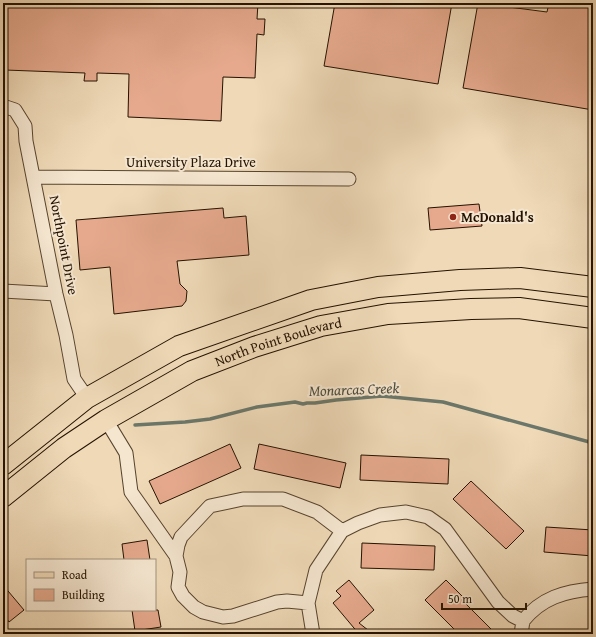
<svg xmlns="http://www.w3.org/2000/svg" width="596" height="637" font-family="'Gentium Book Plus',serif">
  <rect width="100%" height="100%" fill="#efd9b7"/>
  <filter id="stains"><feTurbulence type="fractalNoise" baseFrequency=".005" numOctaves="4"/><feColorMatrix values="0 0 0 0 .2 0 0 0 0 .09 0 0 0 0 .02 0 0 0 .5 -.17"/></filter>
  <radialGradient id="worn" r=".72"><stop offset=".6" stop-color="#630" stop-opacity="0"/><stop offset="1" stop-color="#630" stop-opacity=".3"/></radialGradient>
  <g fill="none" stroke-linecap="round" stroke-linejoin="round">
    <!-- stream -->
    <path stroke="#6b776a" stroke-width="3.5" d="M135 425 185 422 210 419 257 407 295 402 303 404 307 403H315L336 400 382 396 443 402 593 443"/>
  </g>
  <!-- building -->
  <path fill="#e6a98d" stroke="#241200" d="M7 3H258L257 19H265L264 35 257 34 255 78 223 77 221 121 128 117 129 74 97 73V81H84L85 73 5 70Z
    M335 3H358L382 7V3H452L438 84 324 66Z
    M478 3 547 12 549 3H593V110L463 88Z
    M479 204 482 226 430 230 428 208Z
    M223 208 224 218 246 216 249 255 177 261 180 284 187 291 186 301 182 306 114 314 110 267 80 270 76 220Z
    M230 444 241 468 160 504 149 481Z
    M259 444 346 463 340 488 254 469Z
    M361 455 449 459 448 484 360 480Z
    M471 481 524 531 506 549 453 499Z
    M546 527 593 530V556L544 552Z
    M147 540 150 560H124L122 544Z
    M362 543 435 546 434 570 361 568Z
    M349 580 374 610 359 623 373 634H359L333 603 341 596 336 591Z
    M446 580 464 598 462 600 496 634H459L425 600Z
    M3 585 24 610 9 622 7 619 3 622Z
    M132 610H158L161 627 135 631Z"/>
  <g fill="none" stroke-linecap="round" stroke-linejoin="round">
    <!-- minor casing -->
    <g stroke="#57442e" stroke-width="15">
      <path id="minor" d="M3 106 15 110 25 126 26 141 56 294 66 335 74 379 87 398
        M34 177 349 179
        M3 291 56 294
        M106 420 126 453 131 492 176 556 180 572 178 587 183 596 194 607 203 612 223 617 233 616 277 602 287 601 308 603
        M176 556 178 545 181 537 210 506 243 499H283L317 512 342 531
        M313 634 308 603 316 570 342 531 358 523 380 515 406 512 428 517 445 529 498 602 513 616 523 621C541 598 565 591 593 589
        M521 634 523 621"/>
    </g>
    <!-- primary casing -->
    <g stroke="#241200" stroke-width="22">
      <g id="primary">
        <path d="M3 465 87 398 179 346 311 300 378 287 460 280 520 278 593 287"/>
        <path id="s1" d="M3 497 64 448 106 420 192 371 254 347 321 326 388 314 471 309 519 308 593 318"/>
      </g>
    </g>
    <!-- minor -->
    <use href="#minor" stroke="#f5e6d0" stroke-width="13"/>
    <!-- primary -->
    <use href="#primary" stroke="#efd9b7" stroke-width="20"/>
  </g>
  <!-- markers -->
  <circle fill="#8f2418" stroke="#f5e6d0" stroke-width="1.5" cx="453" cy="217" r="4"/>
  <g text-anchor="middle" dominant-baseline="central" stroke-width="4" stroke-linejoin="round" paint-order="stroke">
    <!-- street labels -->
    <g font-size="14" fill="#241200" stroke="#f5e6d0">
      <text x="191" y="162">University Plaza Drive</text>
      <text transform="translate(64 245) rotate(79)">Northpoint Drive</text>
      <text stroke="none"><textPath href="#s1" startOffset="319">North Point Boulevard</textPath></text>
    </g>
    <!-- poi labels -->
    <g font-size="14" font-weight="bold" fill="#241200" stroke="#f5e6d0" text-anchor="start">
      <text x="461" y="217">McDonald's</text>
    </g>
    <!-- water labels -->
    <g font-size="15" font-style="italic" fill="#4d4d3e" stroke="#f5e6d0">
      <text transform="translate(354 389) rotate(-2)">Monarcas Creek</text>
    </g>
  </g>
  <!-- margin -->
  <rect width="596" height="637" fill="none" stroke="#efd9b7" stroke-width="16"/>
  <rect x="4" y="4" width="588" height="629" fill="none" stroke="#241200" stroke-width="2"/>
  <rect x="8" y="8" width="580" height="621" fill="none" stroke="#241200"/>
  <!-- legend -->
  <rect x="26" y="559" width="130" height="52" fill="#f5e6d0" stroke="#a1917d"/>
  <rect x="34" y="572" width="20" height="6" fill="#efd9b7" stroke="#a1917d"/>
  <text x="62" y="579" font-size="12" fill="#241200">Road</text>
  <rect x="34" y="589" width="20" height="12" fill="#e6a98d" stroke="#a1917d"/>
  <text x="62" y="599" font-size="12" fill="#241200">Building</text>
  <!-- scale -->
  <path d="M442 603v6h84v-6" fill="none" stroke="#241200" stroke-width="2"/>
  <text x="448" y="603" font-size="12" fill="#241200" stroke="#f5e6d0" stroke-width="3" paint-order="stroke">50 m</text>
  <rect width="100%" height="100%" filter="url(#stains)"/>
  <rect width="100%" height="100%" fill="url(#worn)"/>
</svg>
